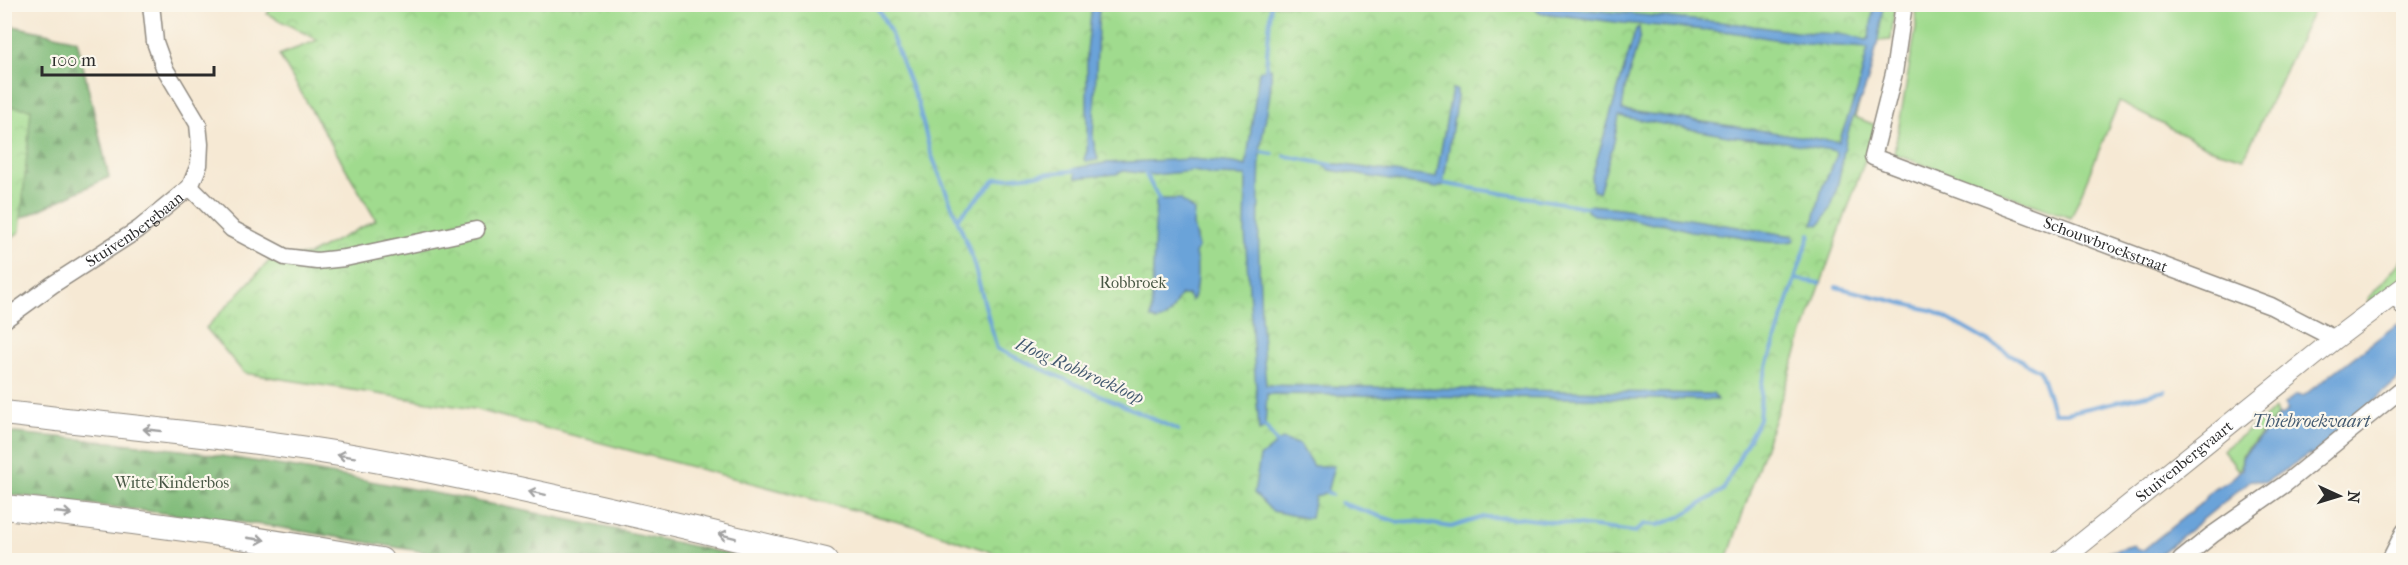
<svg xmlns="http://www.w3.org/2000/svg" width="2408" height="565" font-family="'IM FELL French Canon',serif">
  <defs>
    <pattern id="forest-firs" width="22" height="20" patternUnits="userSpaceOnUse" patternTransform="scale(1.5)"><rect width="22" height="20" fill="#80bb79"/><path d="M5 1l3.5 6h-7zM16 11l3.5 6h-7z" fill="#699863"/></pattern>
    <pattern id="park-crowns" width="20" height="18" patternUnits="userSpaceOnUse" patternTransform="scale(1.5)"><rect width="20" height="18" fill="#a0db8e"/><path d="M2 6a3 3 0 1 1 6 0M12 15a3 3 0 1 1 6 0" fill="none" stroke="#8abc7b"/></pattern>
  </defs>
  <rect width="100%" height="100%" fill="#fbf7ec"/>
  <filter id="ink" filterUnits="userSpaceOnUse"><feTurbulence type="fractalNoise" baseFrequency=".0167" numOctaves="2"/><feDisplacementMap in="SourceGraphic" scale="12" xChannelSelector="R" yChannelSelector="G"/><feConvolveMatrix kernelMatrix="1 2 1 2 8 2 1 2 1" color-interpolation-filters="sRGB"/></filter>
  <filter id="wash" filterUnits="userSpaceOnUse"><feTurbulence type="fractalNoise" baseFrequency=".008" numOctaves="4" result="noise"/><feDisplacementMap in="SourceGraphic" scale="24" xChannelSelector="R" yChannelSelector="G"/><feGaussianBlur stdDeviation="1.35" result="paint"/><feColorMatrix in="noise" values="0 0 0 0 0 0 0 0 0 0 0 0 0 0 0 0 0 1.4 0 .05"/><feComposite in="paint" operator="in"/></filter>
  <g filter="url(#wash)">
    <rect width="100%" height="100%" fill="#f6e9d4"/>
    <!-- grass -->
    <path fill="#a0db8e" stroke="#66835c" stroke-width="1.5" d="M1915 5V4L2316 5 2244 158 2209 148 2119 102 2071 218 1894 154 1916 28Z
      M2403 258V279L2368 303V299Z
      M2275 409 2277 416 2242 455 2241 467 2238 470 2223 450Z"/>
    <!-- forest -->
    <path fill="url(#forest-firs)" stroke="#567352" stroke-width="1.5" d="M4 24 77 40 109 177 5 226Z
      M5 432C63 438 122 442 181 450 374 478 565 518 756 560H471L271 526 5 494Z"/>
    <!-- park -->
    <path fill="url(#park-crowns)" stroke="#66835c" stroke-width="1.5" d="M273 5H1895L1891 40 1878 41 1855 117 1875 125 1872 140 1804 331 1727 560H1014L921 528 474 409 244 373 206 328 273 257 308 255 376 220 279 55 318 40 267 14Z
      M5 106 31 109 20 231 5 245Z"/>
    <!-- water -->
    <path fill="#6ba3d9" stroke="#4b6782" stroke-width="1.5" d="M1092 5H1099L1093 139 1098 160 1087 162 1084 159 1087 151V51Z
      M1541 5 1703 21C1735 22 1765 28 1796 32 1819 34 1844 32 1866 40L1869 38 1874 5H1883C1880 32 1875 60 1866 86 1861 101 1853 114 1849 129 1840 157 1841 203 1819 225L1813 224 1822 188 1837 155 1836 151 1830 150 1785 142 1733 137 1619 116 1614 142 1599 192 1593 191 1591 179 1636 29 1639 27 1640 36 1625 89 1622 110 1839 142 1858 89 1868 48 1805 44 1731 32 1623 23 1541 13 1533 7Z
      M1271 68C1273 96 1262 126 1260 155 1257 231 1259 309 1266 385L1713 394 1717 400 1267 394 1265 428 1259 431 1245 233 1246 176 1213 175 1193 171 1154 175 1124 171 1116 174 1076 178 1075 168 1105 163 1192 159 1234 163 1246 166 1259 71Z
      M1452 89 1457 90V97L1443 186 1437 188 1330 170 1324 165 1338 164 1436 178Z
      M1159 199H1180L1194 211 1193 225 1198 248 1195 254C1198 264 1198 294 1191 301L1188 295H1181C1172 305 1174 318 1157 321L1151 318 1156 201Z
      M1589 205 1620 208 1793 236 1795 240C1787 245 1748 241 1739 236L1690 231 1662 223 1652 224 1627 218 1593 215 1587 211Z
      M2397 324 2403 331V375L2311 456 2309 454 2266 482 2251 480 2153 560H2097L2106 553 2134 545 2138 550H2143L2205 500C2209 490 2218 486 2227 482 2233 479 2237 473 2242 469V457L2279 417 2278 415 2281 416 2288 410 2284 404 2296 395 2303 396Z
      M1282 439 1300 445 1313 466H1334L1327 492 1315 497 1311 518H1305L1272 511 1254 493 1260 457Z"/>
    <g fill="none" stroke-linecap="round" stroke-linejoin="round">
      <!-- stream -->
      <path stroke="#6ba3d9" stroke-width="4" d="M875 4 889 29 918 104 930 151 971 254 997 349 1178 430
        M1527 4 1541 6
        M1266 69 1271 4
        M1261 152 1273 154
        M1285 156 1332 165
        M1144 171 1159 199
        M1440 183 1592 208
        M957 219 996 179 1079 170
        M1795 279 1810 234
        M1836 287 1934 311 2040 371 2054 413H2066L2165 391
        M1265 426 1277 443
        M1327 492 1332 495
        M1341 503 1397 522 1414 521 1451 527 1484 517 1520 518 1635 532 1644 524 1658 525 1680 517 1723 490 1759 419 1762 382 1795 279 1819 283"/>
    </g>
  </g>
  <g filter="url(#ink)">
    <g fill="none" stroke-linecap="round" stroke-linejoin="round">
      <!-- minor casing -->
      <g stroke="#908a80" stroke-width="19">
        <g id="minor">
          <path id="s1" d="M1904 4 1894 73 1873 157 2271 306 2335 339"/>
          <path d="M190 187 232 229 285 257 317 261 345 258 476 230"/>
          <path d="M2394 294 2404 308"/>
          <path id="s2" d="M4 320 52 285 139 229 190 187 199 165 200 144 198 124 164 67 155 42 151 4"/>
          <path d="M2181 560 2212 535 2285 484 2404 387"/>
          <path d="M2390 560 2404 532"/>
        </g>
      </g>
      <!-- major casing -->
      <g stroke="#908a80" stroke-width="22">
        <g id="major">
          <path id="s3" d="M2061 560 2335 339 2404 287"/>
        </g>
      </g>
      <!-- highway casing -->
      <g stroke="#908a80" stroke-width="26">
        <path id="highway" d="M4 413C133 428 264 439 391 463 537 491 681 525 825 560
          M4 507C131 520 256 538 381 560"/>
      </g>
      <!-- minor -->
      <use href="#minor" stroke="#fff" stroke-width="16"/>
      <!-- major -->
      <use href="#major" stroke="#fff" stroke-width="20"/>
      <!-- highway -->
      <use href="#highway" stroke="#fff" stroke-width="24"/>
    </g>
    <!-- one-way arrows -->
    <defs><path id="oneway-shaft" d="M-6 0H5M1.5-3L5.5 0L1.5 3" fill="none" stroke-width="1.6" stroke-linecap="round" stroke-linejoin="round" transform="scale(1.5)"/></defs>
    <g stroke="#a0a0a0">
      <use href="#oneway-shaft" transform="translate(152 430) rotate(-174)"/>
      <use href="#oneway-shaft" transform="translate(346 456) rotate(-171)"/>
      <use href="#oneway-shaft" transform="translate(537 493) rotate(-168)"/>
      <use href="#oneway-shaft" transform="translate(63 513) rotate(6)"/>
      <use href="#oneway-shaft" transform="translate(727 536) rotate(-166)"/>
      <use href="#oneway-shaft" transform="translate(256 539) rotate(8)"/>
    </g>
  </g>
  <g text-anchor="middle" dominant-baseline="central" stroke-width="4.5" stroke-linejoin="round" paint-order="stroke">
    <!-- street labels -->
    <g font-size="16" fill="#2b2b2b" stroke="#fbf7ec">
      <text stroke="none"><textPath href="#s2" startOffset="159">Stuivenbergbaan</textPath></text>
      <text stroke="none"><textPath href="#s1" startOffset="405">Schouwbroekstraat</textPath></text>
      <text stroke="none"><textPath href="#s3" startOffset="158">Stuivenbergvaart</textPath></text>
    </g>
    <!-- park labels -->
    <g font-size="16" fill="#485744" stroke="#fbf7ec">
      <text x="1133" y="282">Robbroek</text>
      <text x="172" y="482">Witte Kinderbos</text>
    </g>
    <!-- water labels -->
    <g font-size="18" font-style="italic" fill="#455b71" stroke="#fbf7ec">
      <text transform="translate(1080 371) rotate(24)">Hoog Robbroekloop</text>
      <text x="2311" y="421">Thiebroekvaart</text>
    </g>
  </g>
  <!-- margin -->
  <rect width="2408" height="565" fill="none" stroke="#fbf7ec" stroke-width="24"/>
  <!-- north arrow -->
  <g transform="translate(2339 496) rotate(94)" stroke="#fbf7ec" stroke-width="4.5" paint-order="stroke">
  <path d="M0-4.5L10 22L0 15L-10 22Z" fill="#2b2b2b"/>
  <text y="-9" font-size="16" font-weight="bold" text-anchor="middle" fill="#2b2b2b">N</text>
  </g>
  <!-- scale -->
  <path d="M42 66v9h172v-9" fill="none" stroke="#2b2b2b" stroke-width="3"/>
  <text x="51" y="66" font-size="18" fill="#2b2b2b" stroke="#fbf7ec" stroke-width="4.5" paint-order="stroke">100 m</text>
</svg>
